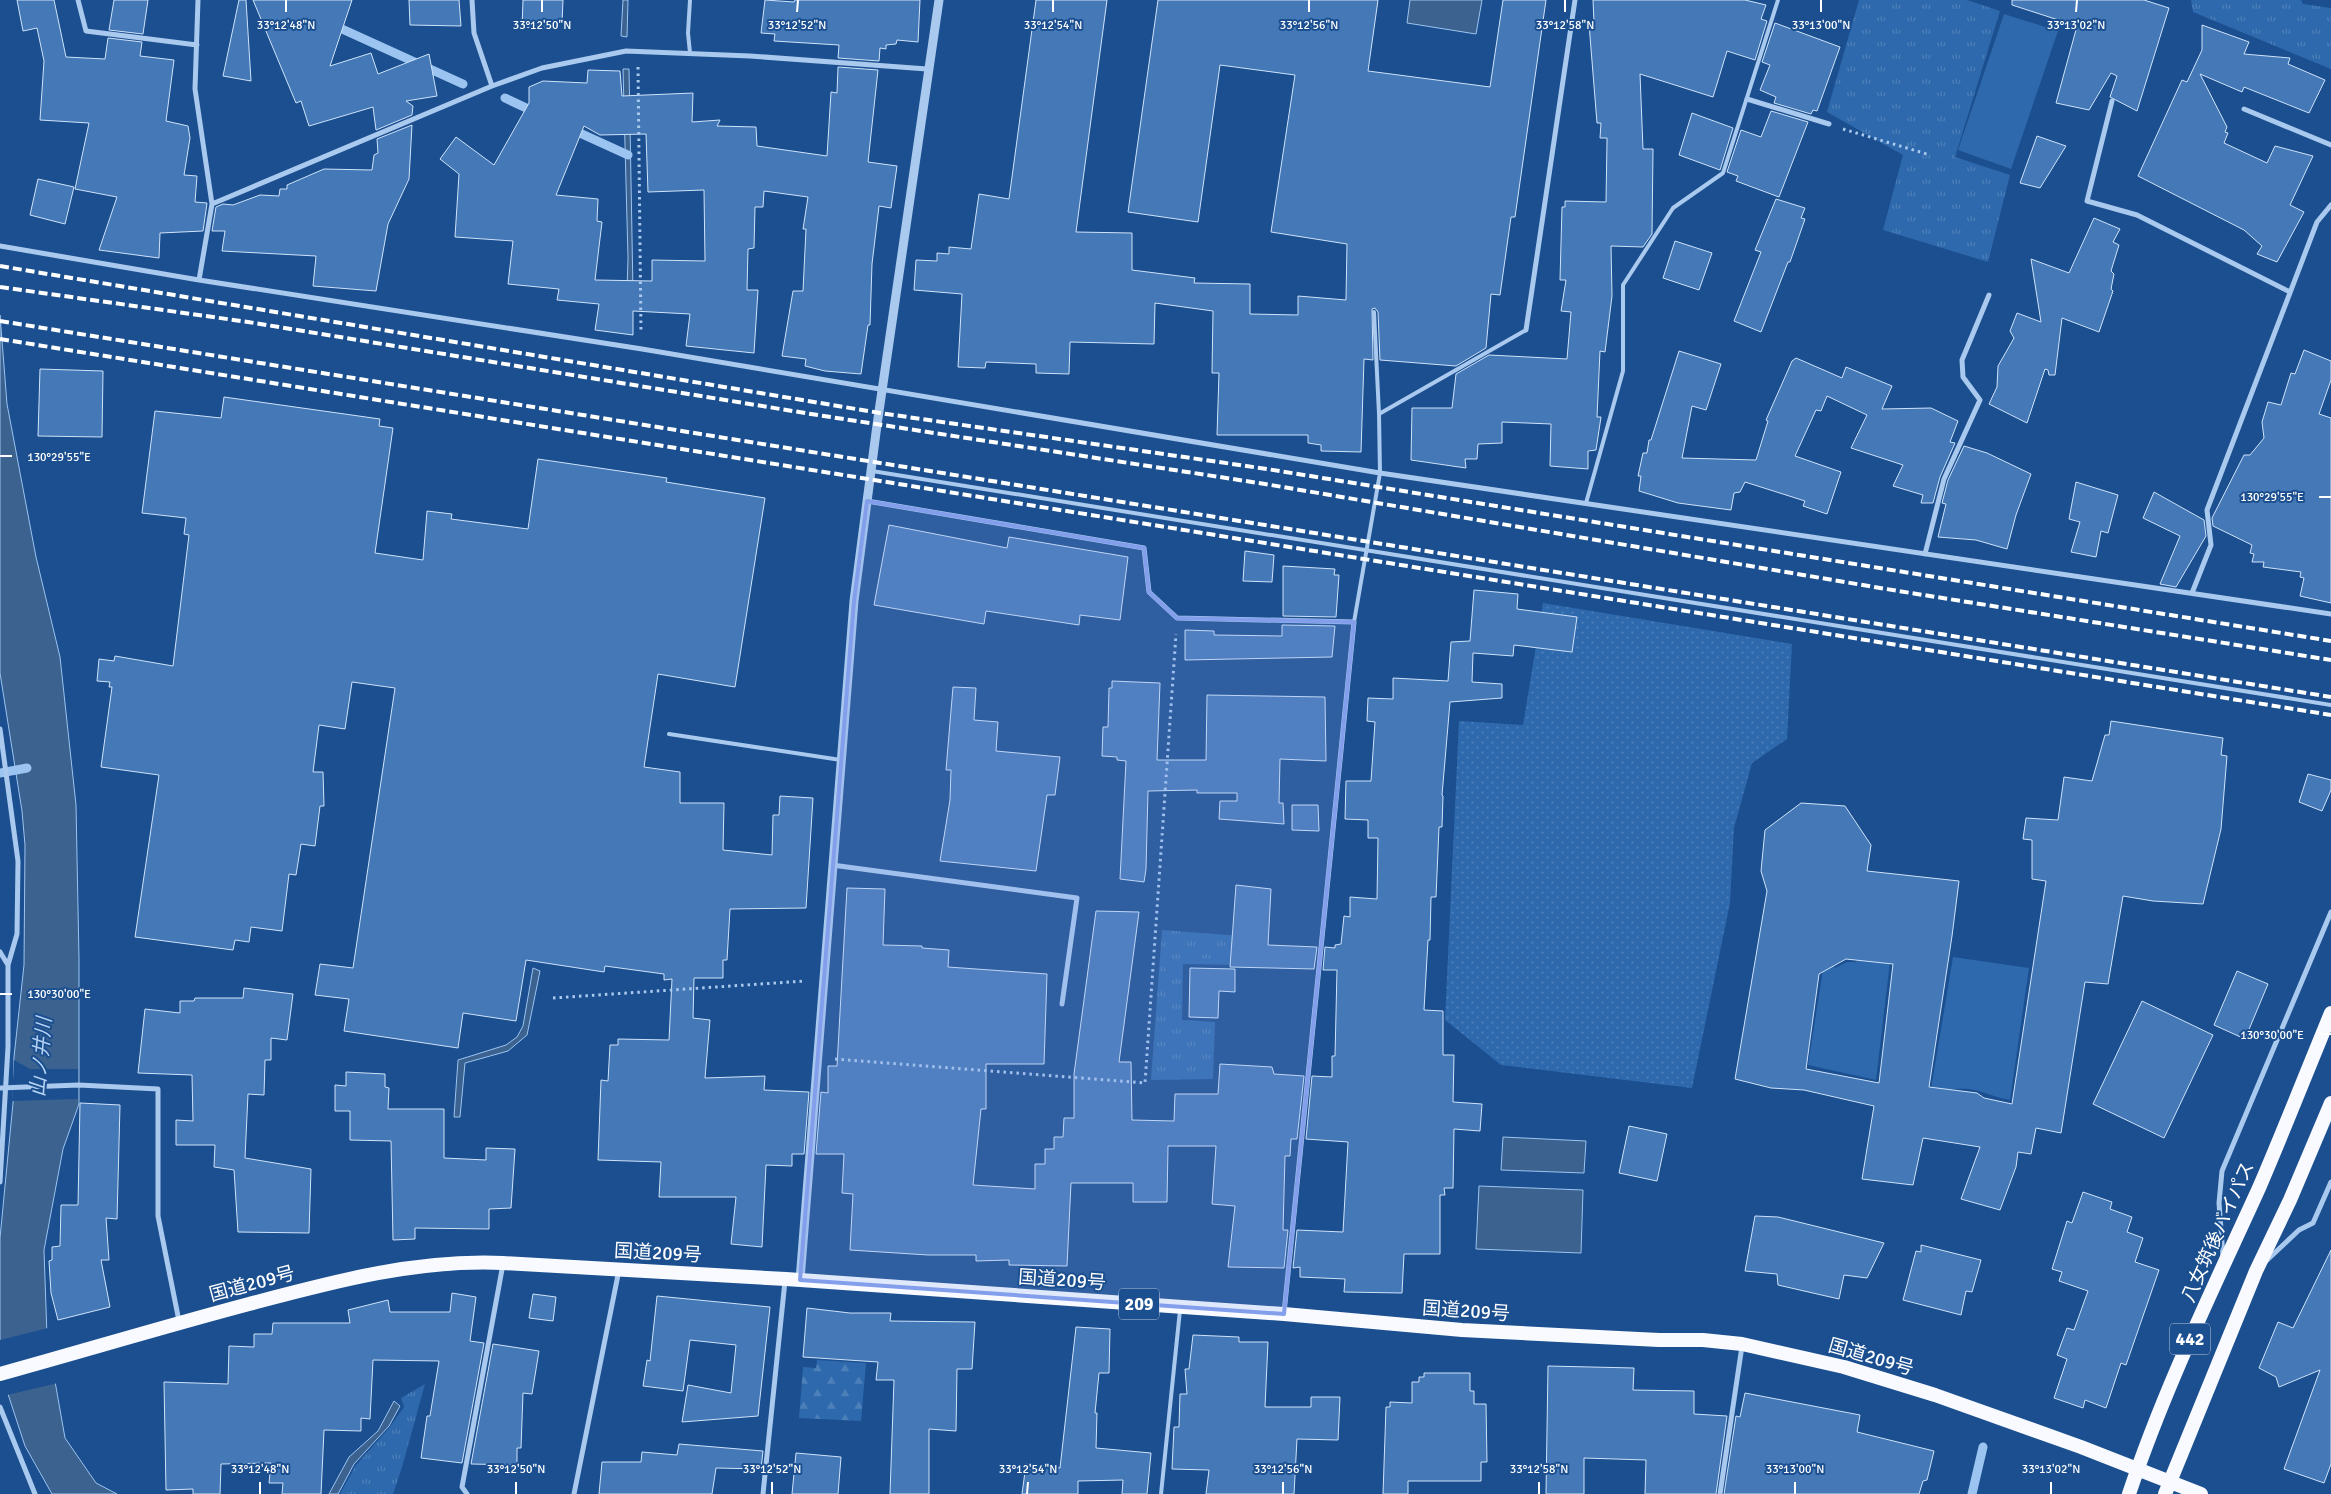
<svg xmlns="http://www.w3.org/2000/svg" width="2331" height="1494" font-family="Signika,'Noto Sans JP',sans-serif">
  <defs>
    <pattern id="grass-tufts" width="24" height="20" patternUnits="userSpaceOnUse" patternTransform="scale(1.25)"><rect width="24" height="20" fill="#2e69ad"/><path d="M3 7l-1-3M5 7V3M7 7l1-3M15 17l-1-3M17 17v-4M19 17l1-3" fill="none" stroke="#4d80b9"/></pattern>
    <pattern id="forest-firs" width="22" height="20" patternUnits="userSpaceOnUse" patternTransform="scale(1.25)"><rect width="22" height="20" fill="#2e69ad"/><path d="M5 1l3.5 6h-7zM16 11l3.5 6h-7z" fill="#4d80b9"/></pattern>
    <pattern id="park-dots" width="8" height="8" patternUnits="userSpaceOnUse" patternTransform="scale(1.25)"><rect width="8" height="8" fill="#2e69ad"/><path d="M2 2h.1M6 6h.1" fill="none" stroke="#4d80b9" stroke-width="1.8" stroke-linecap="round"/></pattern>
  </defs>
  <rect width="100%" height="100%" fill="#1b4f8f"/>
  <!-- grass -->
  <path fill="url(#grass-tufts)" d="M1859 0H1967L2000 11 1955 157 2010 175 1988 262 1883 230 1903 155 1827 112Z
    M2191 0H2301L2303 4 2331 8V69L2193 12Z
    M1162 930 1241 936V965L1183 964 1182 1020 1215 1022 1213 1079 1151 1080Z
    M425 1384 403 1464 393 1494H340L356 1465 389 1428 404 1407 401 1398Z"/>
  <!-- forest -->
  <path fill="url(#forest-firs)" d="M817 1360 866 1363 861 1421 799 1418 803 1367 816 1368Z"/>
  <!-- park -->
  <path fill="url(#park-dots)" d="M1543 603 1792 644 1787 739 1752 763 1734 828 1730 903 1692 1088 1501 1065 1445 1020 1459 721 1523 725Z"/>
  <!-- garden -->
  <path fill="#2e69ad" d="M2004 14 2058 31 2011 169 1958 150Z
    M1862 941 1892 945 1876 1080 1808 1065 1825 957 1835 968 1847 962H1856Z
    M1953 957 2029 968 2010 1100C1999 1098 1989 1094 1979 1091 1963 1086 1948 1091 1931 1089Z"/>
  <!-- water -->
  <path fill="#3c6290" stroke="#9cc4f0" d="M623 0H628L627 37 621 36Z
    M1410 0H1482L1476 34 1407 23Z
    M623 69H629L633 292 627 290 628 258Z
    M0 315 7 404 36 557 60 657 76 805 79 959V1104L63 1149 44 1250 47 1336 65 1438 96 1483 117 1494H52L25 1446 7 1391 0 1358V1238L13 1103 14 1057 24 965 25 845 22 811 0 673Z
    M533 968 540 971 527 1035 508 1051 465 1063 460 1117H454L458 1060 506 1045 517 1037 523 1026Z
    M1503 1137 1586 1141 1584 1173 1501 1170Z
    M1479 1186 1583 1190 1581 1253 1476 1249Z
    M394 1401 400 1406 389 1426 354 1464 338 1494H329L349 1457 378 1431Z"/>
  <!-- pier -->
  <path fill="#1b4f8f" d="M14 1060 30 1069H78V1099L12 1101Z
    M48 1328 58 1383 7 1395 0 1367V1340Z"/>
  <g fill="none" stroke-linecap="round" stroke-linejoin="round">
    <!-- stream -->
    <path stroke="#9cc4f0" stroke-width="9" d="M331 24 463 84
      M505 98 537 113
      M571 129 628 155
      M0 773 27 768
      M1972 1494 1983 1447"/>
  </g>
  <!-- building -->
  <path fill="#4478b7" stroke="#cfe3fa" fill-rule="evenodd" d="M17 0H54L66 57 105 59 108 38 142 42 140 56 174 60 166 121 188 126 190 138 184 175 197 176 195 202 207 203 203 231 160 233 159 258 99 250 117 197 75 189 89 123 40 120 44 61 37 28 23 31Z
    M114 0H148L143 34 109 30Z
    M239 0H246L251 81 223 76Z
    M253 0H352L330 66 371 53 378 74 429 54 437 96 406 101 413 106 412 115 376 130 373 107 309 126 301 101 296 103Z
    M409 0H459L461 26 410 25Z
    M523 0H563L562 24 559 23 558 29 522 27Z
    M765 0 794 2 795 0H920L918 42 897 40 896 44 886 45V49L880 48 879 61 838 58 839 45 774 41 775 34 761 33Z
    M1036 0H1107L1076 232 1132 233V270L1195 278 1194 283 1250 284V314L1298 315V296L1346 300 1347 244 1271 232 1295 75 1220 65 1198 222 1128 212 1158 0H1378L1368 71 1490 87 1503 0H1546L1515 217H1511L1500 295 1491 294 1486 348 1456 366 1380 360 1378 312 1375 308 1372 309 1373 360 1364 359 1361 452 1321 451V445L1308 443V435H1217L1219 373H1212L1213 311 1155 303 1154 344 1070 342 1069 374 1036 373V364L986 362 985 368 958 367 962 294 914 290 916 260 937 261V253L949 254V247L971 249 979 194 1009 199Z
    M1593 0H1745L1766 5 1761 19 1767 21 1755 60 1727 51 1713 97 1640 74 1643 149H1653L1652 234 1643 247 1611 246 1612 296 1605 352 1600 351 1597 417H1601L1596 450 1588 451V469L1550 466 1551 424 1502 422V443L1478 444 1477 459H1465L1466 468 1411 460 1412 408H1452L1456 374 1489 355 1567 359 1571 312 1561 311 1566 280H1560L1562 207H1565V201L1606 202 1607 142V138H1600L1601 123H1597L1589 24 1594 22Z
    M2012 0H2144L2169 8 2137 111 2110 97 2117 76 2111 73 2089 110 2056 103 2077 26 2012 5Z
    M1775 23 1840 47 1817 111 1813 110 1811 114 1774 103 1776 97 1760 90 1770 65 1762 62Z
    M2202 25 2249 42 2244 54 2290 58 2288 64 2325 80 2309 113 2244 87 2242 92 2200 74 2227 127 2225 132 2228 133 2224 143 2267 163 2275 146 2313 156 2290 205 2304 212 2277 262 2257 254 2262 246 2244 230 2138 176 2182 80 2187 82 2202 50Z
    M838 67 878 70 868 162 897 166 891 208 879 206 872 264 870 325H868L861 374 825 371 805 366 806 359 782 356 793 291H803L806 229H803L808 197 764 191 763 207H755L754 248 748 249 747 290H758L754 353 686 346 690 314 633 311V335L595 330 599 304 557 300 559 289 508 284 513 241 455 237 459 174 440 159 456 137 494 165 529 103V87L543 81 587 83 588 70 620 71 622 96 693 93 692 122 720 120 717 126 756 127 757 146 827 156 831 92 837 93ZM584 126 600 135 646 134 648 192 704 190 705 261 652 260V281L595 280 602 222 597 221 598 199 556 195Z
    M1771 111 1808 122 1779 197 1736 181 1738 176 1727 172 1741 130 1761 137Z
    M1692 113 1733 128 1720 170 1679 155Z
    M412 125 409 179 388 224 376 291 313 286 316 256 222 251 225 231H212L216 207 223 204 233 205 260 195 279 196 280 189H287V185L324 169 372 170 374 155 378 153 377 139Z
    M2037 136 2066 146 2040 188 2020 183Z
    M38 179 74 187 65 224 30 215Z
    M1776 199 1805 208 1801 218 1805 219 1790 262H1788L1761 332 1734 321 1761 252 1755 250Z
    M2094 218 2120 229 2113 242 2119 245 2111 271 2114 274 2111 289 2113 291 2099 332 2062 318 2055 375H2049L2048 370 2045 369 2027 423 1989 404 1997 387 1998 366 2014 338 2010 331 2017 313 2041 322 2031 259 2069 273Z
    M1675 241 1712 253 1699 290 1663 278Z
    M2304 350 2331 361V380L2319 414 2331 418V603L2300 596 2304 578 2300 577 2301 572 2263 567 2264 562H2252L2254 554 2250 553 2252 545 2213 526 2212 518 2244 455H2250L2264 438 2262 422 2268 402 2281 405 2291 373 2295 374Z
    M1679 351 1721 364 1706 410 1692 406 1682 458 1756 460 1768 421 1766 420 1792 361 1796 358 1842 378 1846 367 1892 386 1882 409 1931 408 1958 421 1950 442 1955 443 1940 477 1933 503H1921L1923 495 1893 486 1903 465 1851 448 1867 415 1827 396 1821 411 1816 410 1795 456 1841 472 1827 514 1803 506 1805 501 1745 482 1740 492 1734 493 1731 510 1678 503 1639 491 1641 476H1638L1643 453H1647L1649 440H1651Z
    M40 369 103 371 102 437 38 436Z
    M224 397 380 419 379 426 393 428 375 553 423 560 427 511 452 514 451 519 528 529 538 459 667 478 666 482 765 498 735 687 658 674 644 767 680 772V803H724L723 850 772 855 773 815H779L780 796 813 798 806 908 730 909 727 960H723V978H694L693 1018 710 1020 705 1078 765 1076 764 1090 809 1092 804 1154H792V1166L766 1165 762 1247 731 1244 736 1197H659L661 1162 598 1160 601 1080 608 1081 610 1045H618V1039L669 1040 672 979 664 980V974L605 966 604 972 526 960 516 1021 463 1013 458 1048 344 1031 349 999 315 995 320 964 353 968 395 688 352 682 345 729 319 725 313 772H323L324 806H320L315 846 301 844 296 875 289 874 282 931 251 927 249 942 235 940 233 950 135 937 159 775 101 767 112 687H109L110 682 97 681 99 659 114 661 115 656 173 666 189 535 184 534 186 518 142 513 155 411 221 418Z
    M1964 446 1987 453 2031 474 2016 515 2007 549 1976 540 1938 537 1946 504 1942 503 1948 480Z
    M2076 482 2118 495 2108 533 2101 531 2096 557 2071 552 2080 522 2069 519Z
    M2154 492 2204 520 2206 536 2176 587 2160 584 2180 536 2143 518Z
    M889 525 1007 548 1009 537 1128 557 1120 620 1080 615 1079 625 986 611 984 624 874 605Z
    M1245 551 1274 555 1272 582 1243 581Z
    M1283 566 1335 569 1334 575H1339L1336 617 1283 616Z
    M1474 590 1518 594 1517 609 1577 617 1572 652 1514 645 1513 656 1473 653 1472 682 1502 684V698L1450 702 1442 795 1443 796 1442 827H1439L1436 897H1431L1430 940H1428L1424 1010 1443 1011V1055H1454L1453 1102 1482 1104 1480 1131 1454 1129 1453 1188H1444L1445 1195H1440V1254H1404L1402 1293 1344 1292 1345 1279 1300 1277V1267L1293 1268 1297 1230 1343 1232 1348 1142 1306 1139 1312 1076 1332 1077V1056H1335L1337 970H1323L1325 947 1335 948V945L1341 944 1344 916 1350 917V897L1377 899 1378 838H1368V820L1345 819 1346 781H1371L1375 722 1367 721 1368 698 1393 699V678L1448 681 1451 642 1470 641Z
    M1282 625 1335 626 1332 657 1185 660V630L1214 631V635L1282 636Z
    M1112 681 1160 683 1157 760H1206L1207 695 1325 697 1326 761 1280 759 1279 803H1283L1284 824 1219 819 1220 801H1237V793H1197V790L1148 791 1146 869 1144 882 1120 879 1126 761 1117 760V757L1102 756 1103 727H1108L1109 688H1112Z
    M953 687 976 688 974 720 998 722 996 751 1060 757 1055 795H1047L1036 871 940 861 950 800 951 770H946Z
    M2111 721 2223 738 2221 755 2227 756 2221 829 2203 904 2153 901 2123 896 2108 984 2085 982 2061 1133 2036 1128 2031 1154 2018 1152 2016 1167 2000 1210 1961 1199 1980 1147 1923 1138 1913 1185 1862 1179 1874 1106 1804 1090 1771 1088 1735 1079 1767 891 1761 871 1765 830 1801 803 1845 806 1871 845 1867 871 1959 881 1952 936 1929 1087 1977 1093 1984 1098 2012 1104 2046 881 2032 879V840L2023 839 2026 818 2058 820 2064 777 2092 781 2105 735H2109ZM1846 959 1893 964 1879 1083 1806 1069 1819 974Z
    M2308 774 2331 780V790L2322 811 2299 802Z
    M1292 805H1318L1319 831 1292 830Z
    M1236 885 1271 889 1268 945 1317 947 1314 969 1230 967Z
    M847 888 885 889 883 945 922 946V948L949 950 948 967 1047 974 1044 1064H986V1109H981L973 1185 1035 1189V1164H1045V1149H1054V1137H1063L1064 1118H1074V1074L1096 911 1139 912 1119 1062H1131L1132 1120 1174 1121 1175 1094H1218L1220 1064 1272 1067 1274 1074 1304 1076 1297 1139H1291L1290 1156H1285L1283 1230H1288L1284 1268 1228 1267 1235 1206 1212 1204 1216 1146H1168L1167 1202H1133V1183H1071L1067 1266 1009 1265V1260L976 1261V1255H928L850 1250 853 1194 842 1193 844 1154H816L821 1092 828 1093V1066H837Z
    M1190 968 1235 969V992L1219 991 1218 1018 1189 1017Z
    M2237 971 2268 984 2245 1039 2214 1025Z
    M244 988 293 994 287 1040 271 1038V1060H265L264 1095 248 1094 245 1158 311 1169 309 1233 238 1232 234 1170 214 1167 215 1145H176V1120L193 1121 192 1075 138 1073 145 1009 180 1013V1001H194L195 998H243Z
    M2142 1001 2213 1035 2164 1138 2093 1104Z
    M346 1072 385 1074V1087L389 1088 388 1109H444V1158L486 1160V1148L515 1149 511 1208 489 1209V1229L415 1228V1239L393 1240 391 1141 350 1140V1111H335V1085L346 1086Z
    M80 1103 120 1105 117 1219 106 1218 109 1260H101L110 1307 58 1320 51 1293 49 1261 52 1260V1247L60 1246 61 1205H78Z
    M1629 1126 1667 1134 1657 1181 1619 1173Z
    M2083 1192 2112 1202 2110 1209 2132 1217 2127 1232 2143 1238 2135 1262 2159 1270 2126 1365 2121 1363 2106 1408 2085 1400 2083 1408 2054 1398 2067 1359 2057 1355 2067 1328 2074 1330 2088 1291 2059 1281 2062 1272 2052 1269 2067 1221 2072 1223Z
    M1755 1216 1778 1217 1884 1243 1867 1278 1844 1275 1839 1299 1778 1285 1777 1274 1745 1271Z
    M1921 1245 1981 1260 1972 1292 1966 1291 1961 1315 1903 1300 1916 1251 1921 1252Z
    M2331 1250V1464L2324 1483 2284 1469 2320 1370 2279 1387 2276 1377 2259 1368 2278 1322 2293 1328Z
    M452 1293 476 1297 470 1341 484 1343 462 1463 421 1458 427 1416H430L439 1361 373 1360 370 1419 361 1418V1431L324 1430 321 1494H282L283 1483H269L271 1463 221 1464 220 1494H193V1489L166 1490 164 1382 228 1384 229 1346 254 1347V1334H272L273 1323H350L348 1310 388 1300 390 1312H450Z
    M533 1294 556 1297 553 1321 529 1318Z
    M657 1296 770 1307 758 1416 682 1422 688 1385 731 1393 736 1345 690 1340 683 1391 643 1386 647 1360 650 1361Z
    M807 1308 850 1313H891L890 1321 975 1322 972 1369H957L956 1431 929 1429V1494H890L894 1380H876L878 1362 803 1357Z
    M1076 1327 1110 1329 1109 1373H1099L1095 1413H1097L1096 1448 1151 1453 1147 1494H1122L1123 1480 1078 1481V1494H1022L1026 1464 1060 1468Z
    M1193 1335 1239 1337V1342H1268L1265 1407H1311V1397H1340L1338 1440 1297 1439 1294 1494H1206L1209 1470 1172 1469 1174 1427H1179L1180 1394H1187L1185 1369H1189Z
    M493 1344 539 1351 532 1394 523 1393 521 1448H517V1465L471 1464Z
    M1548 1366 1634 1368 1633 1390 1694 1391V1414L1727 1416 1716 1494H1645L1646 1460 1584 1458V1494H1546Z
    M1424 1373H1470V1391H1474V1404H1486L1487 1462H1481V1481H1408V1494H1383L1386 1407H1390V1402L1412 1403V1382H1419V1377H1424Z
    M1745 1393 1860 1415 1857 1432 1934 1451 1927 1480 1923 1481 1919 1494H1724L1736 1416 1740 1417Z
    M679 1444 763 1451 761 1469 716 1468 712 1494H599L602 1462H641L642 1452 677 1455Z
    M796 1453 841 1457 838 1494H792Z"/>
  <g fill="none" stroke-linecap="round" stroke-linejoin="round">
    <!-- path -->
    <path stroke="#a9c9ee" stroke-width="3" stroke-dasharray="2.5 4" stroke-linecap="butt" d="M638 67 641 333
      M1843 129 1927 154
      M553 998 805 981
      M835 1059 1145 1083 1176 634"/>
    <!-- service -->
    <path stroke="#a9c9ee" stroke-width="4" d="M690 0 688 33 690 53
      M1374 312 1379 414
      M872 471 2331 705
      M1586 503 1623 371V285L1673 208 1723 173 1778 0
      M1354 622 1380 473 1379 414 1526 330
      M669 734 841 760
      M1161 1494 1180 1310"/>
    <!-- minor -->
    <path stroke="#a9c9ee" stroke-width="5" d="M78 0 86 31 197 45
      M198 0 195 89 212 204
      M472 0 474 33 492 86
      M1747 99 1829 124
      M2112 101 2087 201 2137 215 2290 292
      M2244 109 2331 145
      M0 246 199 280 642 349 1380 473 2331 614
      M199 280 212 204 492 86 542 68 626 51 750 56 927 69
      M1526 330 1575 0
      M867 501 1144 548 1149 592 1177 618 1354 622 1284 1313
      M1925 554 1944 479 1980 400 1963 377 1962 360 1989 295
      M2192 593 2211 545 2207 510 2317 222 2331 205
      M0 729 18 861 17 934 8 965
      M832 865 1077 898 1062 1004
      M0 952 8 965V1047L0 1182
      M0 1088 79 1085 158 1089V1216L179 1321
      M2223 1256 2219 1203 2222 1171 2331 912
      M2265 1262 2299 1230 2313 1223 2331 1182
      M0 1407 35 1494
      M467 1494 462 1487 503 1264
      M574 1494 619 1270
      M763 1494 785 1281
      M1720 1494 1742 1346"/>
    <!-- tertiary -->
    <path stroke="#a9c9ee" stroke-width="9" d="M800 1280 854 601 877 425 939 0"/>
    <!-- trunk -->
    <path stroke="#f8faff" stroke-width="14" d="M0 1374C83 1351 166 1326 249 1304 332 1282 416 1259 503 1263L786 1279 1284 1314 1462 1330 1659 1340H1703L1742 1344 1844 1367 1935 1395 2081 1447 2201 1494
      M2129 1494C2164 1389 2213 1289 2259 1188 2284 1130 2307 1071 2331 1013
      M2165 1494 2256 1271 2290 1200 2331 1103"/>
    <!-- rail -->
    <path stroke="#fff" stroke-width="4" stroke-dasharray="9 4" stroke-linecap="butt" d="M0 266 880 413 1267 469 2331 641
      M0 287 248 322 811 414 1265 484 1886 589 2331 660
      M0 321 2331 697
      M0 339 2331 715"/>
  </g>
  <!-- marked area -->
  <path fill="#839eea" fill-opacity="0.2" stroke="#839eea" stroke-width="4" stroke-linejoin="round" d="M867 501 1144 548 1149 592 1177 618 1354 622 1284 1314 800 1280 854 601Z"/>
  <!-- ticks -->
  <path fill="none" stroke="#fff" stroke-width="2" d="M286 12V0M542 12V0M797 12 798 0M1053 12V0M1309 12V0M1565 12V0M1821 12V0M2076 12 2077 0M0 456H12M2319 497H2331M0 994H12M2319 1034H2331M260 1494V1482M516 1494V1482M772 1494V1482M1027 1494 1028 1482M1283 1494V1482M1539 1494V1482M1795 1494V1482M2051 1494V1482"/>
  <g text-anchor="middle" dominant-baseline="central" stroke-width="4" stroke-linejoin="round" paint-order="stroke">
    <!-- shield labels -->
    <g fill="#1b4f8f" stroke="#bbcadd" stroke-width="1">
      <rect x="1119" y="1288.5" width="40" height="31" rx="4"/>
      <rect x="2170" y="1323.5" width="40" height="31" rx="4"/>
    </g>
    <g font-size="18" font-weight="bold" fill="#fff">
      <text x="1139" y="1304">209</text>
      <text x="2190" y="1339">442</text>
    </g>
    <!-- street labels -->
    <g font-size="19" fill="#fff" stroke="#1b4f8f">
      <text transform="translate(2218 1232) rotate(-66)">八女筑後バイパス</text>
      <text transform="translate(658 1253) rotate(3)">国道209号</text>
      <text transform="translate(1062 1280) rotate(4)">国道209号</text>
      <text transform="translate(252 1284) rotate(-15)">国道209号</text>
      <text transform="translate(1466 1311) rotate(4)">国道209号</text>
      <text transform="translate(1871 1357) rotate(16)">国道209号</text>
    </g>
    <!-- water labels -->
    <g font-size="20" font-style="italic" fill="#b5d3f5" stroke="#1b4f8f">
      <text transform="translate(41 1057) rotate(-85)">山ノ井川</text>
    </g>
  </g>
  <g font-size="12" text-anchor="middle" fill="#fff" stroke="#1b4f8f" stroke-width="4" stroke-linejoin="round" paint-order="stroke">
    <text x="286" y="29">33°12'48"N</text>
    <text x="542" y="29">33°12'50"N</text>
    <text x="797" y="29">33°12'52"N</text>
    <text x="1053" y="29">33°12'54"N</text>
    <text x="1309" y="29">33°12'56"N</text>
    <text x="1565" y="29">33°12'58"N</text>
    <text x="1821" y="29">33°13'00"N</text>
    <text x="2076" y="29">33°13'02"N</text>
    <text x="59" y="461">130°29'55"E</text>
    <text x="2272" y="501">130°29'55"E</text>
    <text x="59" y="998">130°30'00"E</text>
    <text x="2272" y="1039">130°30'00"E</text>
    <text x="260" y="1473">33°12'48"N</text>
    <text x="516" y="1473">33°12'50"N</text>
    <text x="772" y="1473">33°12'52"N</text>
    <text x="1028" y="1473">33°12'54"N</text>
    <text x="1283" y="1473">33°12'56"N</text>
    <text x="1539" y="1473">33°12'58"N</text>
    <text x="1795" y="1473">33°13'00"N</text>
    <text x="2051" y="1473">33°13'02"N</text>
  </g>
</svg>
